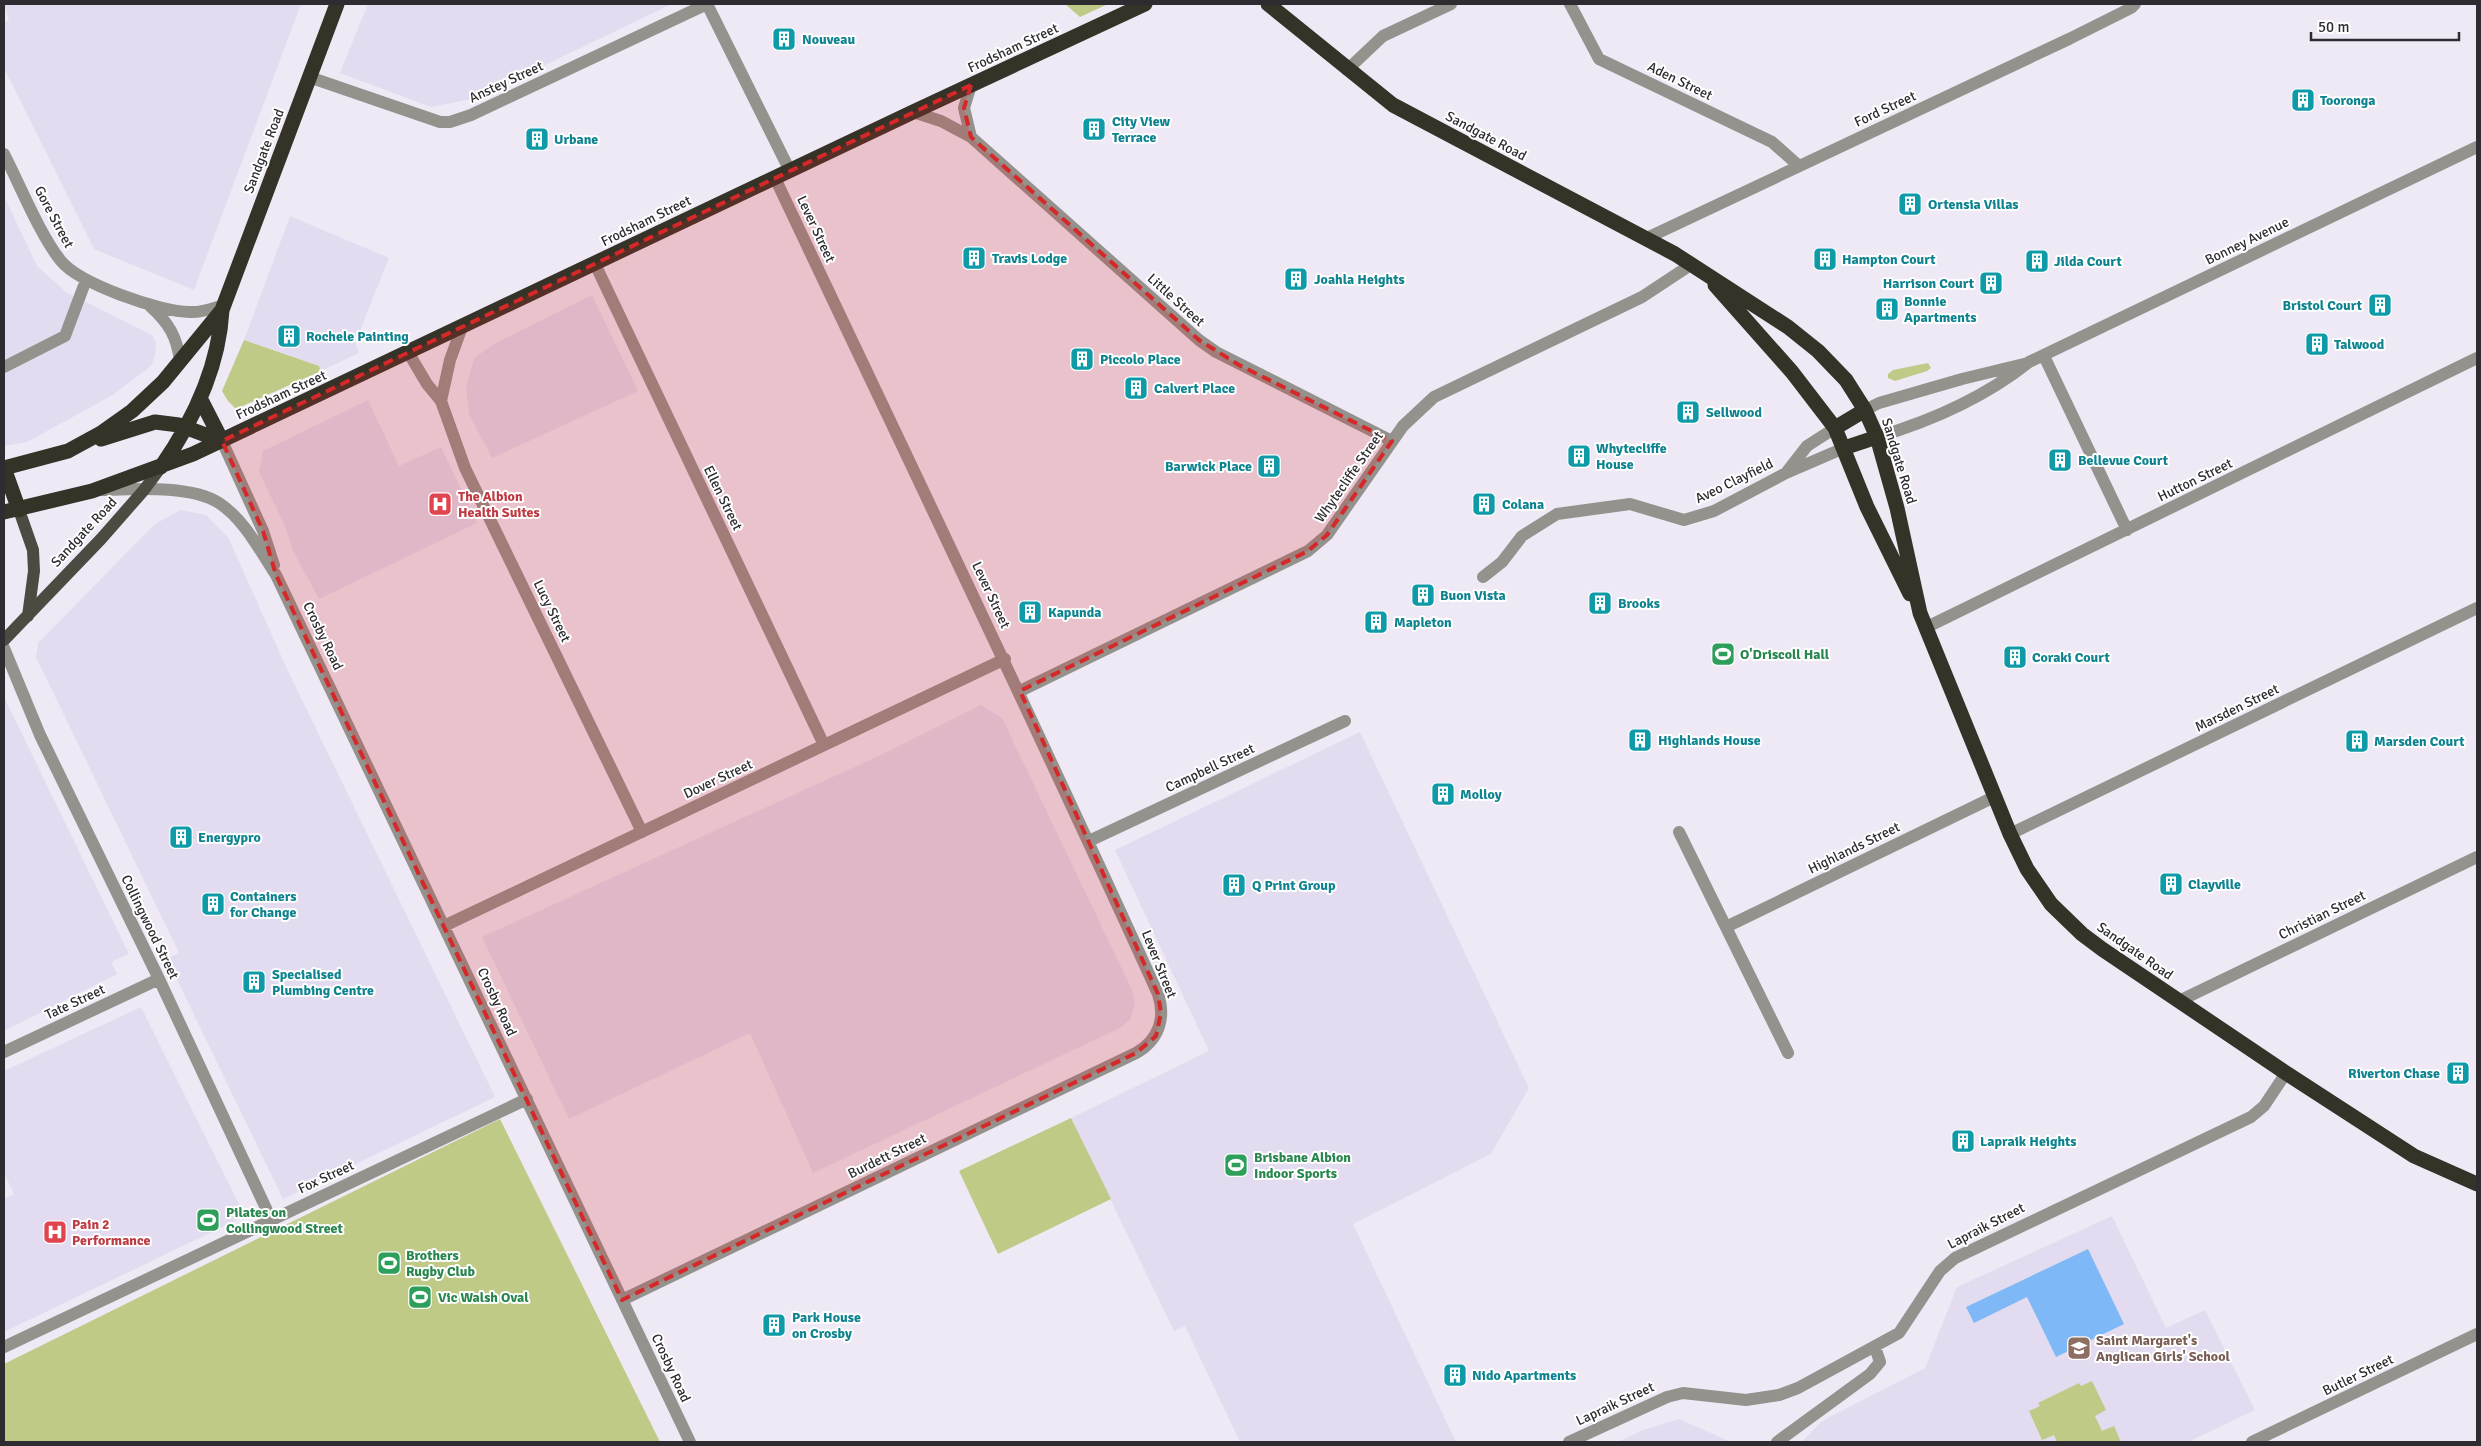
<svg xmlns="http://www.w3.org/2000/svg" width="2481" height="1446" font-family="Signika,sans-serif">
  <rect width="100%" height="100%" fill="#efe9f6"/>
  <!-- built -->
  <path fill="#e3dbef" d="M4 4H301L194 290 94 249 4 68V22L9 20Z
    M368 4H672L476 98 431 107 340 73Z
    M4 196 37 266 66 292 152 335 156 343 155 356 151 366 111 396 27 442 4 446Z
    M290 216 389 258 355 343 359 353 321 371 318 366 244 340Z
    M592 295 638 391 492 458 469 414 466 387 474 358 494 344Z
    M368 400 399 466 441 447 477 523 319 599 293 551 286 528 259 472 263 451Z
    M181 510 206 515 228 537 287 669 495 1097 283 1199 167 959 179 953 36 657 38 643 155 524Z
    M4 697 129 954 111 962 117 974 4 1031Z
    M981 705 1002 718 1132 990 1135 1005 1130 1020 1120 1028 813 1173 750 1033 569 1119 482 937 883 754Z
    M1360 732 1529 1088 1491 1154 1353 1224 1456 1442H1240L1185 1326 1174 1331 1071 1118 1209 1051 1115 850Z
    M141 1007 245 1216 4 1332V1199L14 1194 4 1173V1071Z
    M2112 1216 2166 1328 2205 1310 2255 1410 2188 1442H1802L1822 1421 1925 1368 1957 1287Z
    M1679 1419 1731 1442H1618L1643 1430Z"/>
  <!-- green -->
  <path fill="#c0ca87" d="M1065 4H1108L1080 17Z
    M244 340 319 366 321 371 236 409 228 401 222 391Z
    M1928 363 1931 368 1927 371 1895 381 1888 378V374L1893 370Z
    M1071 1118 1111 1199 998 1254 959 1171Z
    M500 1119 660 1442H4V1364Z
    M2092 1381 2106 1410 2095 1416 2102 1431 2114 1426 2121 1442H2057L2054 1435 2042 1440 2029 1411 2040 1406 2038 1403 2079 1383 2081 1386Z"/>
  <!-- water -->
  <path fill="#7fb8f6" d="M2088 1249 2124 1324 2056 1357 2027 1297 1974 1323 1966 1307Z"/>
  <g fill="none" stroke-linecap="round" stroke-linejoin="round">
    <!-- minor -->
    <path stroke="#94928d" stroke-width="12" d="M707 4 790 171
      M1570 4 1599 59 1772 142 1799 166
      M1347 70 1383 36 1451 4
      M309 77 440 122H450L471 115 707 4
      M913 112 941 121 971 137 1199 340 1216 352 1392 441
      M971 137 964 108 971 85
      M4 154C20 185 40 235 61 261 80 284 160 312 190 312 202 313 213 308 224 305
      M1647 238 2069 39 2131 8 2135 4
      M595 264 824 745
      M150 306C169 323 177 337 180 361
      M408 352 427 384 441 401 465 468 642 832
      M2044 356 2127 530
      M4 367 65 336 86 280
      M441 401 450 360 462 327
      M1865 410 1879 403 1962 379 2028 363
      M1877 437C1931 421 1985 397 2029 362L2477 147
      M222 441 263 531 274 565
      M1786 473 1807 446 1835 428
      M102 490C135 489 191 485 219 503 244 519 260 551 276 575L690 1442
      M1483 577 1502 562 1522 536 1557 514 1630 504 1684 520 1714 511 1786 473 1844 448
      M1925 628 2477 358
      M4 648 40 735 159 979 271 1219
      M1020 691 1308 551 1327 535 1403 426 1434 397 1642 297 1692 264
      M1679 832 1788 1053
      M2010 834 2477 608
      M1089 841 1345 721
      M444 926 1005 659
      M1726 927 1994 797
      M2179 1001 2477 857
      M4 1052 159 979
      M622 1300 1136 1053C1159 1040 1166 1018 1158 994 1034 720 903 449 775 178
      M4 1347 527 1099
      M1569 1442 1667 1397 1683 1393 1746 1400 1779 1395 1798 1388 1899 1333 1940 1271 1955 1258 2251 1117 2264 1106 2286 1073
      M1777 1442 1870 1374 1880 1362 1875 1347
      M2252 1442 2477 1334"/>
    <!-- major -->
    <path stroke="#4d4b41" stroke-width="12" d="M19 510 33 550 34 571 28 616
      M4 640 101 539 144 490 161 467"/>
    <!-- highway -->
    <path stroke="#353227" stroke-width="15" d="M1268 4 1393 105 1675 254 1788 327 1818 351 1846 380 1865 410 1877 437 1897 508 1920 613 2010 834 2027 869 2051 904 2082 934 2102 949 2286 1073 2414 1156 2477 1184
      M1715 285 1792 372 1835 428 1867 507 1910 594
      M200 398 222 441
      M1835 428 1865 410
      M101 439 155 422 179 425 222 441
      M1844 448 1877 437
      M161 467C193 421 219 366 222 310L337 4
      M4 468 68 451 101 433 132 411 163 382 222 310
      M4 468 19 510
      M4 512 92 491 193 454 913 112 1145 4"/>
  </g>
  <!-- marked area -->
  <path fill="#d62828" fill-opacity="0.2" stroke="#d62828" stroke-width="4" stroke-dasharray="10 6" stroke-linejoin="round" d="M971 85 964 108 971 137 1199 340 1239 365 1392 441 1327 535 1308 551 1020 691 1158 994 1161 1013 1156 1036 1136 1053 622 1300 276 575 263 531 222 441Z"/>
  <!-- icons -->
  <defs>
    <g id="building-square" transform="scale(1.25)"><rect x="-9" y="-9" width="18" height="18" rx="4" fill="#0f9aa8" stroke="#fff"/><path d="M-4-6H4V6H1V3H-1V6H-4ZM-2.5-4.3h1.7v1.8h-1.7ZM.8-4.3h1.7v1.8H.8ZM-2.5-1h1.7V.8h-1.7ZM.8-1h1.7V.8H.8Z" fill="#fff"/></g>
    <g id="hospital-square" transform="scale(1.25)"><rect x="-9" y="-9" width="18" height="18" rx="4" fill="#e0444e" stroke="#fff"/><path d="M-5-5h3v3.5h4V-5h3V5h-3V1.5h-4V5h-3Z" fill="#fff"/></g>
    <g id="stadium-square" transform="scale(1.25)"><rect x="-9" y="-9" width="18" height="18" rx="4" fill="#2e9e5b" stroke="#fff"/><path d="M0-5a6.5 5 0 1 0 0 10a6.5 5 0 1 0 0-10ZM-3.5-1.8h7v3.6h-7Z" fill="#fff"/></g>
    <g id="school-square" transform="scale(1.25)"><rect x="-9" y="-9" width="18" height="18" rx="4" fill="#8d6e63" stroke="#fff"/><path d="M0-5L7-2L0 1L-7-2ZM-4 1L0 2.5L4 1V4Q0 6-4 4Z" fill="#fff"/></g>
  </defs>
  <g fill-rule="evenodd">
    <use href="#building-square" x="784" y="39"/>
    <use href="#building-square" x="2303" y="100"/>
    <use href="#building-square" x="1094" y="129"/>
    <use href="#building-square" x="537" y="139"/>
    <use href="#building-square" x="1910" y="204"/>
    <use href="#building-square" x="974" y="258"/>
    <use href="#building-square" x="1825" y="259"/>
    <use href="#building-square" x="2037" y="261"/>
    <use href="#building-square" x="1296" y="279"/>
    <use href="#building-square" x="1991" y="283"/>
    <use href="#building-square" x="2380" y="305"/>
    <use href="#building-square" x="1887" y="309"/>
    <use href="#building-square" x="289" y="336"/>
    <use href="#building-square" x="2317" y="344"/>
    <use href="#building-square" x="1082" y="359"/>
    <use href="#building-square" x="1136" y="388"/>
    <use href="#building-square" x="1688" y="412"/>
    <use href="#building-square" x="1579" y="456"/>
    <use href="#building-square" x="2060" y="460"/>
    <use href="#building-square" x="1269" y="466"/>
    <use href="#hospital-square" x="440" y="504"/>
    <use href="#building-square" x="1484" y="504"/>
    <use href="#building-square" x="1423" y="595"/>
    <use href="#building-square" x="1600" y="603"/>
    <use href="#building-square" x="1030" y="612"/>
    <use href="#building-square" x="1376" y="622"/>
    <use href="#stadium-square" x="1723" y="654"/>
    <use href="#building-square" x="2015" y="657"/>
    <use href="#building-square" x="1640" y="740"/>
    <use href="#building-square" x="2357" y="741"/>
    <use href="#building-square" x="1443" y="794"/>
    <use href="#building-square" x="181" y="837"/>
    <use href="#building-square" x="2171" y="884"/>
    <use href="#building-square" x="1234" y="885"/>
    <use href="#building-square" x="213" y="904"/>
    <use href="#building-square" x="254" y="982"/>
    <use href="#building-square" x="2458" y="1073"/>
    <use href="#building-square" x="1963" y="1141"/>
    <use href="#stadium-square" x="1236" y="1165"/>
    <use href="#stadium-square" x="208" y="1220"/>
    <use href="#hospital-square" x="55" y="1232"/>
    <use href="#stadium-square" x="389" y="1263"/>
    <use href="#stadium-square" x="420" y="1297"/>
    <use href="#building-square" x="774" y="1325"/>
    <use href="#school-square" x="2079" y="1348"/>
    <use href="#building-square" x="1455" y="1375"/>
  </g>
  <g text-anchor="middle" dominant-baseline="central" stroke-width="4" stroke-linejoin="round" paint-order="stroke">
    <!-- culture labels -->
    <g font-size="14" font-weight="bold" fill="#0d838f" stroke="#fff" text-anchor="start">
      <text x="802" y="39">Nouveau</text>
      <text x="2320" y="100">Tooronga</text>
      <text x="1112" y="121">City View<tspan x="1112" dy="16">Terrace</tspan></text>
      <text x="554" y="139">Urbane</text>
      <text x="1928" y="204">Ortensia Villas</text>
      <text x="992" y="258">Travis Lodge</text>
      <text x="1842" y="259">Hampton Court</text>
      <text x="2054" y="261">Jilda Court</text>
      <text x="1314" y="279">Joahla Heights</text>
      <text x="1974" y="283" text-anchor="end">Harrison Court</text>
      <text x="1904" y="301">Bonnie<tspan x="1904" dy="16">Apartments</tspan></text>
      <text x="2362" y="305" text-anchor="end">Bristol Court</text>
      <text x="306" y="336">Rochele Painting</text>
      <text x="2334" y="344">Talwood</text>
      <text x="1100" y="359">Piccolo Place</text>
      <text x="1154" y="388">Calvert Place</text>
      <text x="1706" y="412">Sellwood</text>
      <text x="1596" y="448">Whytecliffe<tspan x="1596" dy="16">House</tspan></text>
      <text x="2078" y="460">Bellevue Court</text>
      <text x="1252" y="466" text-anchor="end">Barwick Place</text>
      <text x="1502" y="504">Colana</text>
      <text x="1440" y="595">Buon Vista</text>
      <text x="1618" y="603">Brooks</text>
      <text x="1048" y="612">Kapunda</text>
      <text x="1394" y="622">Mapleton</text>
      <text x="2032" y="657">Coraki Court</text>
      <text x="1658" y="740">Highlands House</text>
      <text x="2374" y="741">Marsden Court</text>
      <text x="1460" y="794">Molloy</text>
      <text x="198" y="837">Energypro</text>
      <text x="2188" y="884">Clayville</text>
      <text x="1252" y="885">Q Print Group</text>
      <text x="230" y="896">Containers<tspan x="230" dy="16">for Change</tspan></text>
      <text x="272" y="974">Specialised<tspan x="272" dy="16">Plumbing Centre</tspan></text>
      <text x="2440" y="1073" text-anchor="end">Riverton Chase</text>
      <text x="1980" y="1141">Lapraik Heights</text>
      <text x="792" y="1317">Park House<tspan x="792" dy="16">on Crosby</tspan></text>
      <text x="1472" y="1375">Nido Apartments</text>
    </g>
    <!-- street labels -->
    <g font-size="14" fill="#2e2c31" stroke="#fff">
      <text transform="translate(1013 48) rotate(-25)">Frodsham Street</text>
      <text transform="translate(1680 81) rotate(26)">Aden Street</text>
      <text transform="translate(506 82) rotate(-25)">Anstey Street</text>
      <text transform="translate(1885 109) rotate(-25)">Ford Street</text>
      <text transform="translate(1486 136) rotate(28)">Sandgate Road</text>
      <text transform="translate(264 151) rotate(-69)">Sandgate Road</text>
      <text transform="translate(54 217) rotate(62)">Gore Street</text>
      <text transform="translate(646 221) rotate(-26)">Frodsham Street</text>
      <text transform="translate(816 229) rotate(65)">Lever Street</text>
      <text transform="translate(2247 241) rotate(-26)">Bonney Avenue</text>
      <text transform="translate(1176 300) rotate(42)">Little Street</text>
      <text transform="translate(281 395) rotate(-25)">Frodsham Street</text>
      <text transform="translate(1899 461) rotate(73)">Sandgate Road</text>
      <text transform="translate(1349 477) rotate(-55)">Whytecliffe Street</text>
      <text transform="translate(2195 480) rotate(-26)">Hutton Street</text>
      <text transform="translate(1734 481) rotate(-26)">Aveo Clayfield</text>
      <text transform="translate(723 498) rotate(64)">Ellen Street</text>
      <text transform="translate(84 532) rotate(-47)">Sandgate Road</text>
      <text transform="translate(991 595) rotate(65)">Lever Street</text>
      <text transform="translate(552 611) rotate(64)">Lucy Street</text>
      <text transform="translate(323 636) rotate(64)">Crosby Road</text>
      <text transform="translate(2237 708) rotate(-26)">Marsden Street</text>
      <text transform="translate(1210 768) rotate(-25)">Campbell Street</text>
      <text transform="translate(718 779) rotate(-25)">Dover Street</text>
      <text transform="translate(1854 848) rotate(-26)">Highlands Street</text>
      <text transform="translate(2322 915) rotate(-26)">Christian Street</text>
      <text transform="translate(150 927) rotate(64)">Collingwood Street</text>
      <text transform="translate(2135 951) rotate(35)">Sandgate Road</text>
      <text transform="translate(1159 964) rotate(68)">Lever Street</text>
      <text transform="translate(75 1002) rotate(-25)">Tate Street</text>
      <text transform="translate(497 1002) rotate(65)">Crosby Road</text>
      <text transform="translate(887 1156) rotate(-26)">Burdett Street</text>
      <text transform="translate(326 1177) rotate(-25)">Fox Street</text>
      <text transform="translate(1986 1226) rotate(-27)">Lapraik Street</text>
      <text transform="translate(671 1368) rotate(65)">Crosby Road</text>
      <text transform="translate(2358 1375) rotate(-26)">Butler Street</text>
      <text transform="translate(1615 1404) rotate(-25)">Lapraik Street</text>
    </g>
    <!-- health labels -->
    <g font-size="14" font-weight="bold" fill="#be3a42" stroke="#fff" text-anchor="start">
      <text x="458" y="496">The Albion<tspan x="458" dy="16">Health Suites</tspan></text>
      <text x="72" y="1224">Pain 2<tspan x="72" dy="16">Performance</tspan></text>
    </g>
    <!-- leisure labels -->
    <g font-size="14" font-weight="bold" fill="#27864d" stroke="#fff" text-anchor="start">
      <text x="1740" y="654">O'Driscoll Hall</text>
      <text x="1254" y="1157">Brisbane Albion<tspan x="1254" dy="16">Indoor Sports</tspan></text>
      <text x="226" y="1212">Pilates on<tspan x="226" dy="16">Collingwood Street</tspan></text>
      <text x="406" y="1255">Brothers<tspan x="406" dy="16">Rugby Club</tspan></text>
      <text x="438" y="1297">Vic Walsh Oval</text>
    </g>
    <!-- education labels -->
    <g font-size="14" font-weight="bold" fill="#785e54" stroke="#fff" text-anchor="start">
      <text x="2096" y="1340">Saint Margaret's<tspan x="2096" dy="16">Anglican Girls' School</tspan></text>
    </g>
  </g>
  <!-- border -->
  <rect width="2481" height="1446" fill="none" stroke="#2e2c31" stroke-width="10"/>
  <!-- scale -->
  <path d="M2311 32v8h148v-8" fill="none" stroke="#2e2c31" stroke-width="2.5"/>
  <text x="2318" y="32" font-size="15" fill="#2e2c31" stroke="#ffffff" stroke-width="4" paint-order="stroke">50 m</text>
</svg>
